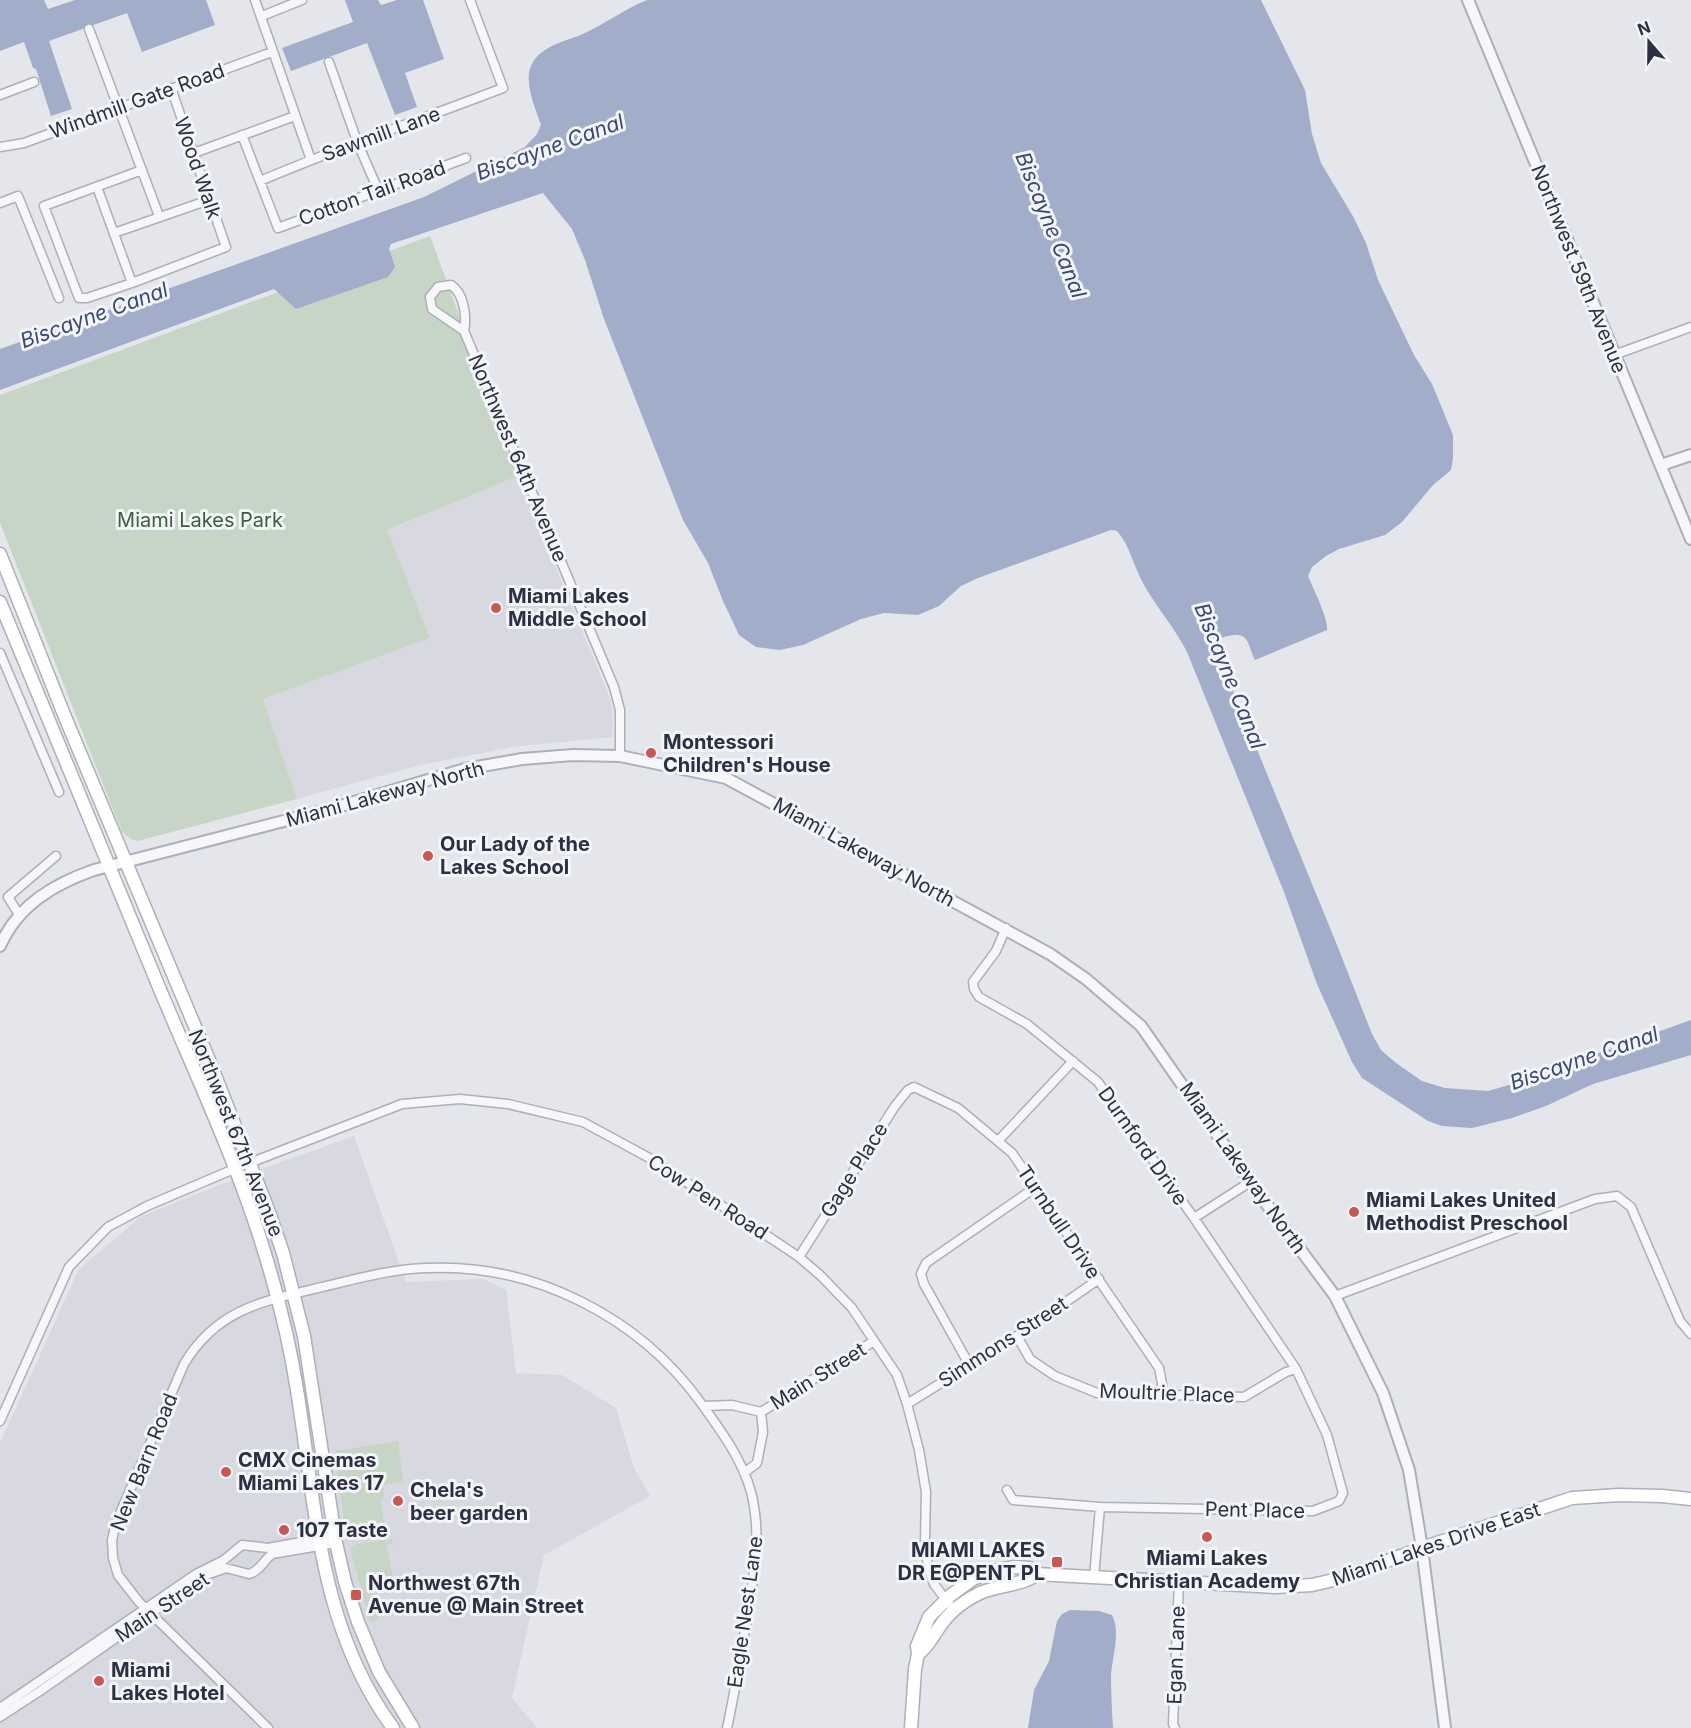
<svg xmlns="http://www.w3.org/2000/svg" width="1691" height="1728" font-family="Inter,sans-serif">
  <rect width="100%" height="100%" fill="#e4e6eb"/>
  <!-- built -->
  <path fill="#d7d8e0" d="M518 476 611 701 613 725 612 737 512 747 420 765 297 799 262 699 430 638 387 530Z
    M354 1136 406 1282 483 1279 506 1290 516 1373 562 1375 616 1408 634 1468 650 1496 544 1555 512 1698 537 1728H0V1443L79 1269 142 1216 245 1175Z"/>
  <!-- green -->
  <path fill="#c7d5c6" d="M430 236 518 476 387 530 430 638 263 699 297 799 138 841 131 839 122 832 0 523V395Z
    M398 1441 403 1481 383 1485 384 1495 381 1502 384 1522 345 1528 335 1451Z
    M392 1539 393 1544 386 1545 394 1580 381 1582 380 1578 368 1580 370 1594 374 1593 378 1620 370 1622 350 1548 356 1544Z"/>
  <!-- water -->
  <path fill="#a2adc9" d="M0 0H44L48 9 75 0H206L215 25 142 52 127 13 49 41 72 109 51 116 36 69 33 68 24 42 0 51Z
    M345 0H378L381 5 397 0H423L444 59 405 73 417 107 395 115 367 43 291 71 282 48 353 22Z
    M647 0H1261L1305 90 1312 134 1321 163 1354 218 1366 243 1378 280 1414 355 1432 384 1453 435V459L1451 470 1433 485 1402 522 1385 535 1339 549 1326 556 1312 567 1308 576C1313 588 1329 620 1327 630L1255 660C1249 650 1250 633 1234 635 1228 636 1225 636 1220 639L1218 646 1222 664 1335 940 1372 1034 1381 1050 1396 1063 1422 1081 1445 1088 1488 1091 1516 1083 1691 1020V1055L1593 1084 1546 1106 1512 1118 1472 1128 1442 1126 1428 1121 1362 1078 1352 1062 1317 984 1284 892 1187 652C1175 628 1157 608 1144 585 1134 568 1130 545 1117 531L1111 530 978 578 961 586 939 606 918 615 884 613 861 619 803 645 780 650 756 647 739 635 723 601 708 563 683 520 604 319 585 260 572 229 543 193 391 244 389 249 395 267 388 277 296 309 274 289 0 390V349L424 197 525 147 537 134 541 125C530 93 515 63 554 45 564 40 575 38 585 33 606 23 625 9 647 0Z
    M1070 1610 1099 1611 1112 1615C1121 1632 1112 1657 1111 1676 1111 1693 1112 1711 1113 1728H1028L1034 1690 1049 1661 1057 1621 1062 1614Z"/>
  <g fill="none" stroke-linecap="round" stroke-linejoin="round">
    <!-- minor casing -->
    <g stroke="#adafb9" stroke-width="11">
      <path id="minor" d="M255 0 311 160
        M262 16 302 0
        M89 29 159 216
        M329 62 358 144 379 192
        M0 95 34 82
        M242 135 278 228 466 158
        M0 147 24 143 272 52
        M194 153 295 116
        M142 170 44 206 79 298H87L132 283 226 247 171 88
        M260 181C340 147 422 119 503 88L470 0
        M97 187 132 283
        M0 203 18 196 59 298
        M114 233 209 200
        M464 331 432 309 430 297 438 287 451 285C464 293 467 317 464 331L614 687 620 710V756
        M1614 355 1691 327
        M0 653 59 792
        M20 916 8 897 56 856
        M1006 928 996 951 973 982 974 989 979 997 1027 1024 1098 1082 1194 1218 1296 1369 1327 1435 1343 1493 1339 1501 1313 1511 1100 1507 1013 1500 1007 1490
        M998 1141 1073 1061
        M1194 1218 1250 1182
        M799 1257 895 1106 908 1090 914 1087 958 1108 1012 1153 1159 1368 1164 1394
        M1335 1296 1595 1199 1617 1196 1631 1207 1680 1321 1691 1334
        M1017 1336 1030 1359 1055 1376 1097 1393 1244 1397 1286 1372 1296 1369
        M970 1366 924 1284 921 1274 926 1263 1036 1187
        M907 1404 1017 1336 1099 1279
        M704 1406 732 1405 761 1412 874 1341
        M0 1421 69 1267 108 1227 147 1206 234 1169 402 1104 460 1099 508 1104 583 1122 653 1160 799 1257 821 1276 852 1308 897 1375 907 1404 919 1450 926 1492 925 1540 928 1568 934 1584 949 1604
        M744 1473 757 1463 763 1432 761 1412
        M1094 1577 1100 1507
        M0 1708 196 1574 224 1560 242 1545 268 1548 335 1536
        M0 1717 40 1691 206 1575 226 1568 249 1574C260 1571 264 1560 272 1554L336 1543
        M268 1728 139 1602 118 1575 113 1558 112 1540 116 1523 184 1364C217 1309 263 1301 322 1287 356 1279 391 1269 427 1268 534 1263 639 1317 701 1403 721 1431 742 1459 751 1492 762 1534 754 1576 747 1618 741 1655 735 1691 727 1728
        M1175 1728 1173 1724 1179 1582"/>
    </g>
    <!-- tertiary casing -->
    <g stroke="#adafb9" stroke-width="14">
      <path id="tertiary" d="M1468 0 1691 539
        M1661 465 1691 455
        M0 946C18 905 54 884 94 870L334 808 465 769 522 759 573 755 620 756 726 778 1050 954 1086 979 1141 1026 1250 1182 1335 1296 1383 1393 1409 1470 1422 1548 1445 1728"/>
    </g>
    <!-- secondary casing -->
    <g stroke="#adafb9" stroke-width="15">
      <path id="secondary" d="M0 554 65 717 209 1060 269 1212 283 1253 304 1336 336 1543 345 1582 358 1622 379 1672 413 1728
        M0 602C53 732 107 862 161 992 195 1073 233 1154 260 1238 276 1288 289 1338 297 1390 316 1507 319 1628 393 1728
        M918 1654C928 1647 931 1639 938 1629 949 1612 962 1602 980 1593 995 1586 1028 1584 1036 1574
        M911 1728 915 1669 918 1654 917 1646 929 1617 951 1595 973 1579 993 1571 1015 1567 1030 1568 1036 1574 1275 1587 1312 1585 1342 1578 1422 1548 1572 1498 1619 1495 1662 1496 1691 1499"/>
    </g>
    <!-- minor -->
    <use href="#minor" stroke="#f7f7fa" stroke-width="8"/>
    <!-- tertiary -->
    <use href="#tertiary" stroke="#f7f7fa" stroke-width="10"/>
    <!-- secondary -->
    <use href="#secondary" stroke="#fff" stroke-width="12"/>
  </g>
  <!-- markers -->
  <g fill="#c75853" stroke="#f4f5f9" stroke-width="2">
    <circle cx="496" cy="608" r="6"/>
    <circle cx="651" cy="753" r="6"/>
    <circle cx="428" cy="856" r="6"/>
    <circle cx="1354" cy="1212" r="6"/>
    <circle cx="226" cy="1472" r="6"/>
    <circle cx="398" cy="1501" r="6"/>
    <circle cx="284" cy="1530" r="6"/>
    <circle cx="1207" cy="1537" r="6"/>
    <rect x="1051" y="1556" width="12" height="12" rx="3"/>
    <rect x="350" y="1589" width="12" height="12" rx="3"/>
    <circle cx="99" cy="1681" r="6"/>
  </g>
  <g text-anchor="middle" dominant-baseline="central" stroke-width="6" stroke-linejoin="round" paint-order="stroke">
    <!-- street labels -->
    <g font-size="20" fill="#2d3043" stroke="#f4f5f9">
      <text transform="translate(137 101) rotate(-20)">Windmill Gate Road</text>
      <text transform="translate(381 134) rotate(-20)">Sawmill Lane</text>
      <text transform="translate(198 168) rotate(71)">Wood Walk</text>
      <text transform="translate(372 193) rotate(-20)">Cotton Tail Road</text>
      <text transform="translate(1579 269) rotate(68)">Northwest 59th Avenue</text>
      <text transform="translate(518 458) rotate(67)">Northwest 64th Avenue</text>
      <text transform="translate(385 794) rotate(-15)">Miami Lakeway North</text>
      <text transform="translate(864 852) rotate(29)">Miami Lakeway North</text>
      <text transform="translate(236 1133) rotate(68)">Northwest 67th Avenue</text>
      <text transform="translate(1143 1146) rotate(55)">Durnford Drive</text>
      <text transform="translate(1243 1168) rotate(55)">Miami Lakeway North</text>
      <text transform="translate(854 1170) rotate(-58)">Gage Place</text>
      <text transform="translate(708 1197) rotate(33)">Cow Pen Road</text>
      <text transform="translate(1059 1222) rotate(56)">Turnbull Drive</text>
      <text transform="translate(1003 1342) rotate(-33)">Simmons Street</text>
      <text transform="translate(818 1376) rotate(-32)">Main Street</text>
      <text transform="translate(1167 1393) rotate(2)">Moultrie Place</text>
      <text transform="translate(144 1462) rotate(-68)">New Barn Road</text>
      <text transform="translate(1255 1510) rotate(1)">Pent Place</text>
      <text transform="translate(1436 1544) rotate(-19)">Miami Lakes Drive East</text>
      <text transform="translate(162 1607) rotate(-34)">Main Street</text>
      <text transform="translate(745 1612) rotate(-82)">Eagle Nest Lane</text>
      <text transform="translate(1176 1655) rotate(-88)">Egan Lane</text>
    </g>
    <!-- park labels -->
    <g font-size="20" fill="#3b5e3b" stroke="#f4f5f9">
      <text x="200" y="520">Miami Lakes Park</text>
    </g>
    <!-- poi labels -->
    <g font-size="20" font-weight="bold" fill="#2d3043" stroke="#f4f5f9" text-anchor="start">
      <text x="508" y="596">Miami Lakes<tspan x="508" dy="23">Middle School</tspan></text>
      <text x="663" y="742">Montessori<tspan x="663" dy="23">Children's House</tspan></text>
      <text x="440" y="844">Our Lady of the<tspan x="440" dy="23">Lakes School</tspan></text>
      <text x="1366" y="1200">Miami Lakes United<tspan x="1366" dy="23">Methodist Preschool</tspan></text>
      <text x="238" y="1460">CMX Cinemas<tspan x="238" dy="23">Miami Lakes 17</tspan></text>
      <text x="410" y="1490">Chela's<tspan x="410" dy="23">beer garden</tspan></text>
      <text x="296" y="1530">107 Taste</text>
      <text x="1045" y="1550" text-anchor="end">MIAMI LAKES<tspan x="1045" dy="23">DR E@PENT PL</tspan></text>
      <text x="1207" y="1558" text-anchor="middle">Miami Lakes<tspan x="1207" dy="23">Christian Academy</tspan></text>
      <text x="368" y="1583">Northwest 67th<tspan x="368" dy="23">Avenue @ Main Street</tspan></text>
      <text x="111" y="1670">Miami<tspan x="111" dy="23">Lakes Hotel</tspan></text>
    </g>
    <!-- water labels -->
    <g font-size="21" font-style="italic" fill="#394875" stroke="#f4f5f9">
      <text transform="translate(550 147) rotate(-20)">Biscayne Canal</text>
      <text transform="translate(1051 225) rotate(68)">Biscayne Canal</text>
      <text transform="translate(94 315) rotate(-20)">Biscayne Canal</text>
      <text transform="translate(1230 676) rotate(68)">Biscayne Canal</text>
      <text transform="translate(1584 1058) rotate(-19)">Biscayne Canal</text>
    </g>
  </g>
  <!-- north arrow -->
  <g transform="translate(1649 42) rotate(340)" stroke="#f4f5f9" stroke-width="4.5" paint-order="stroke">
  <path d="M0-4.5L10 22L0 15L-10 22Z" fill="#2d3043"/>
  <text y="-9" font-size="16" font-weight="bold" text-anchor="middle" fill="#2d3043">N</text>
  </g>
</svg>
